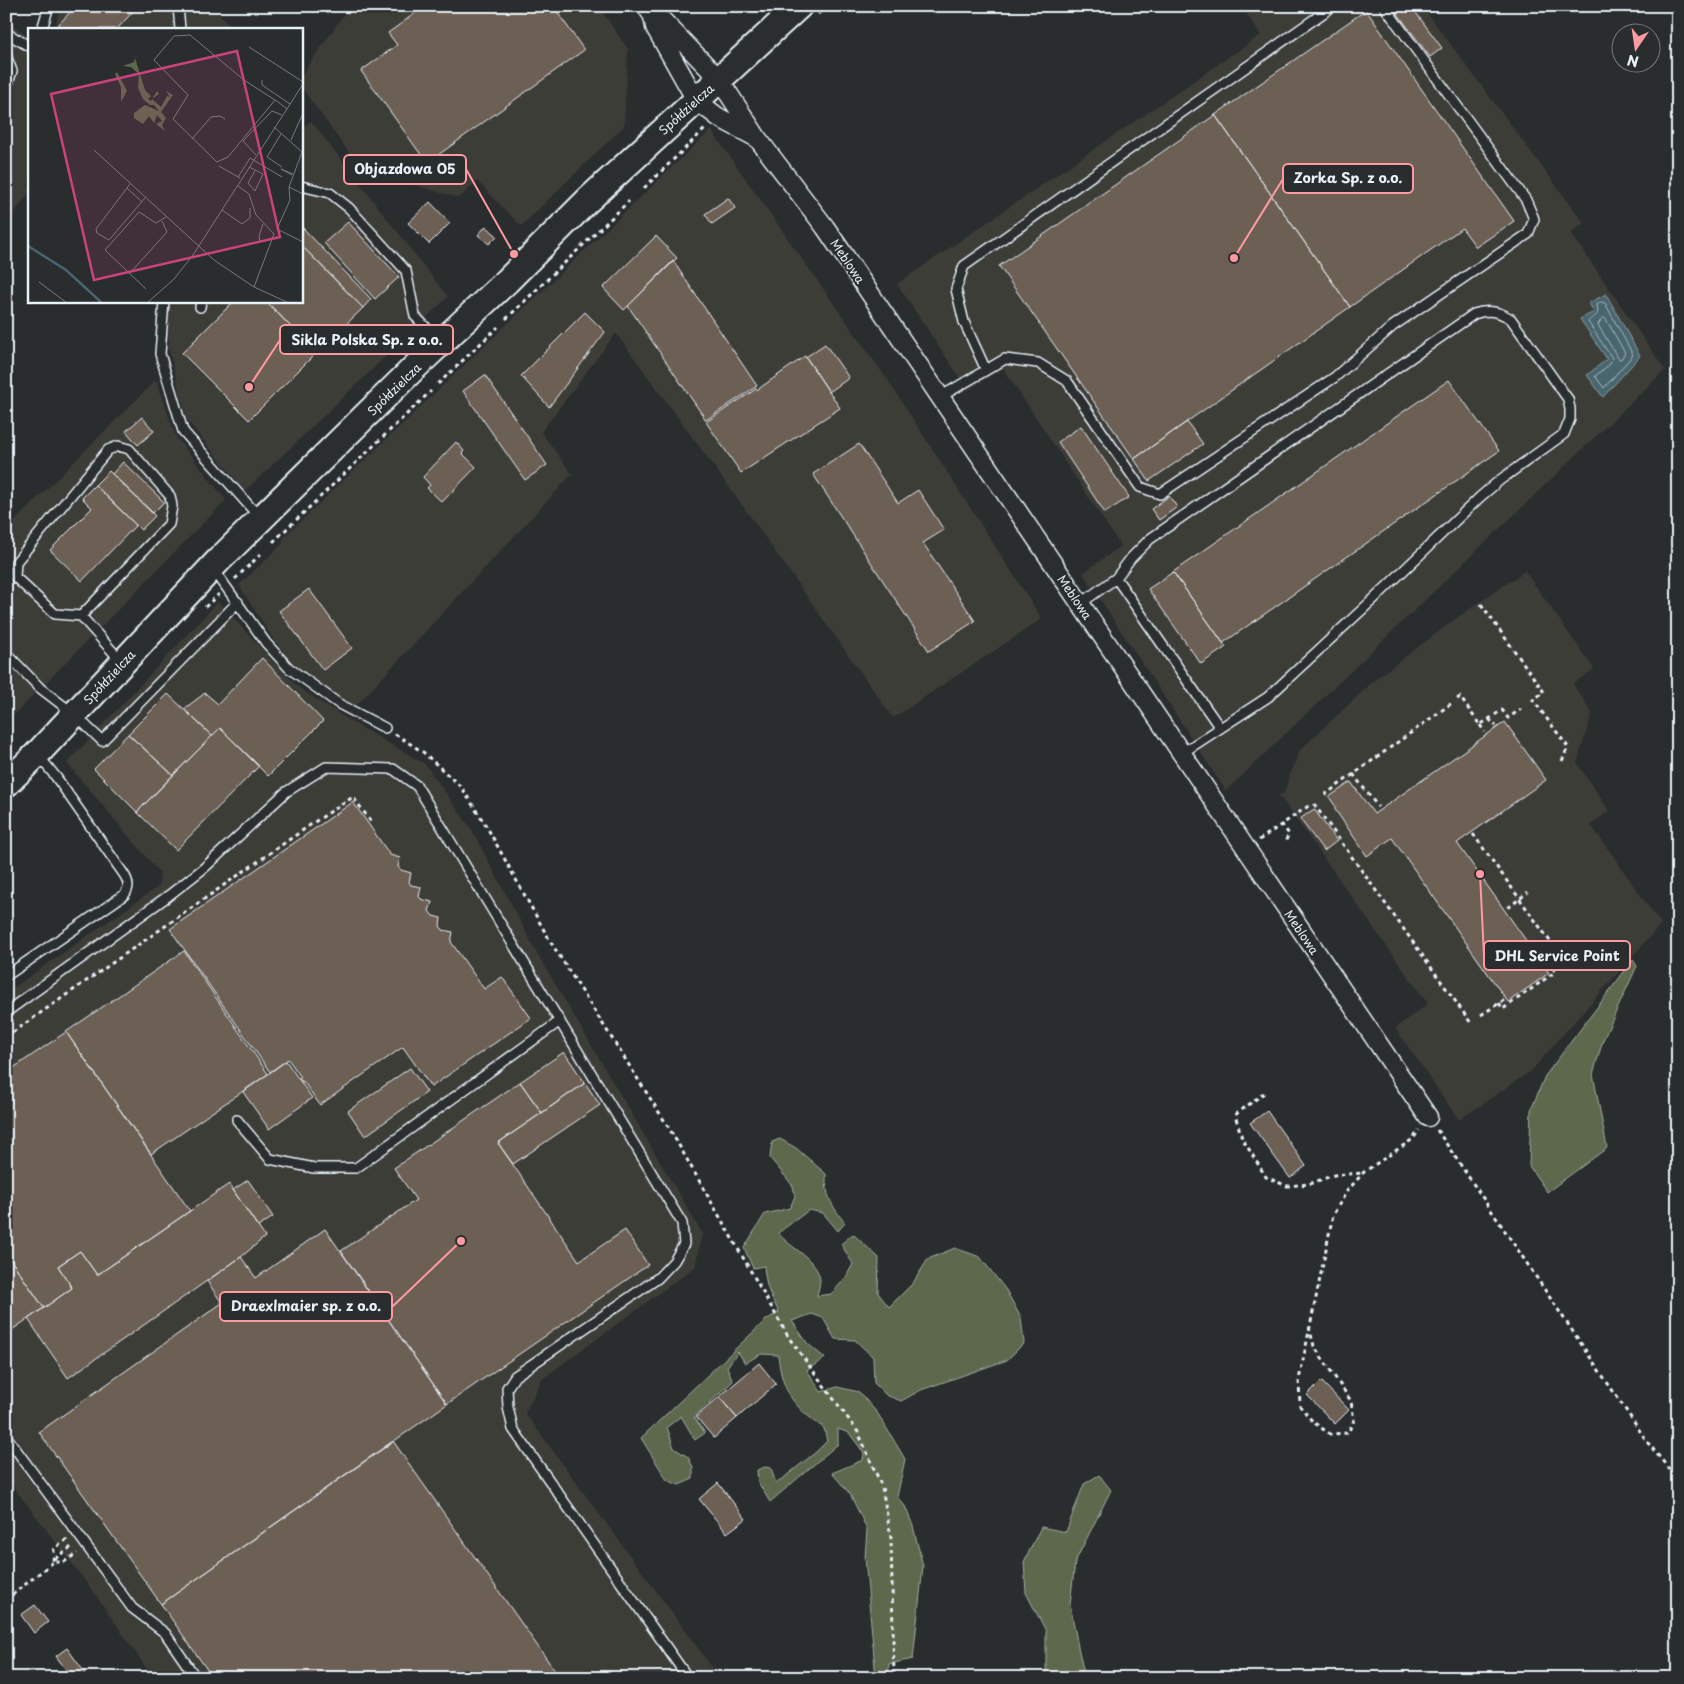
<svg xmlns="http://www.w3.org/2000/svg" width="1684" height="1684" font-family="'Playpen Sans',sans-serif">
  <rect width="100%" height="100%" fill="#2a2d2e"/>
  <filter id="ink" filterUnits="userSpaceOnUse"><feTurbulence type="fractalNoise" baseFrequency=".02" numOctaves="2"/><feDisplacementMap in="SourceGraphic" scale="10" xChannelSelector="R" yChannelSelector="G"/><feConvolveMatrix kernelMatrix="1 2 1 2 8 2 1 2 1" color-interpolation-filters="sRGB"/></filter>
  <g filter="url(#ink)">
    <!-- built -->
    <path fill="#3e3c39" d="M60 6H211L233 29H55Z
      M350 6H598L628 49 624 126 521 226 477 181 459 198 361 169 301 87V76Z
      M1241 6H1422L1584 223 1571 233 1665 370 1226 791 1083 573 1121 546 1003 368 968 390 897 284 1261 35Z
      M6 21 29 37V194L6 222Z
      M311 121 448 297 245 491 187 420 169 350V301H301V129Z
      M711 130 889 382 1042 619 893 718 745 509 616 333 541 432 572 474 355 707 301 673 275 642 239 585 283 543 284 537Z
      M156 380 176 437 226 500 6 723V530Z
      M1525 571 1594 669 1573 684 1592 713 1577 763 1609 811 1591 825 1661 924 1531 1071 1459 1120 1395 1028 1428 1004 1279 795 1284 793 1299 751 1377 678 1458 617Z
      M218 602 298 687 350 721 425 764 472 830 538 955 702 1233 695 1267 542 1379 525 1413 720 1678H169L167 1675 163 1678H153L93 1591 6 1477V993L159 886 160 873 67 763Z"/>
    <!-- green -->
    <path fill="#5d674e" stroke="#a2aca3" d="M1633 960 1637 966 1603 1040 1593 1074 1607 1148 1547 1192 1529 1166 1531 1110 1545 1076Z
      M780 1139 796 1148 826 1174C825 1196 832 1206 845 1223L838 1231 823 1213 809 1210 778 1233C790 1248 818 1259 820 1280 820 1284 818 1291 817 1296L831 1294 845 1279 853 1264 841 1244 853 1234 879 1258 878 1293 889 1307 913 1283 928 1259 955 1248 980 1257 1006 1290 1021 1318 1024 1343 1007 1360 921 1390 901 1401 886 1395 874 1383 873 1357 855 1340 835 1339 823 1318 812 1314 792 1321 808 1344 825 1358 807 1370 821 1392 837 1387 859 1392 878 1414 905 1459 897 1497 905 1506 913 1526 923 1566 913 1659 889 1664 888 1678H876L865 1558 867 1529 850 1494 832 1473 863 1460 864 1453 849 1433 838 1429V1444L770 1502 758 1482 757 1470 765 1467 771 1468 776 1484 816 1452 827 1441 824 1428C794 1407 782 1393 778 1355L761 1354 745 1363 738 1352 727 1367 733 1381 694 1417 705 1433 695 1440 681 1416 667 1427 674 1448 688 1457 693 1467V1479L679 1485 667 1480 641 1438 766 1320 779 1312C769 1294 766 1287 764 1266L753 1268 744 1248 765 1214 790 1208 795 1196 793 1186 770 1158 772 1142Z
      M1099 1475 1111 1490 1075 1562 1070 1604 1078 1647 1085 1678H1046V1631L1026 1593 1024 1562 1041 1527 1066 1532 1084 1484Z"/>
    <!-- water -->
    <path fill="#48656d" stroke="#889da5" d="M1606 294 1640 356 1603 397 1587 375 1607 359 1580 319 1594 312 1589 303Z"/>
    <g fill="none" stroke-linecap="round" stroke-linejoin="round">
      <!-- shore -->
      <path stroke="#a8b9c0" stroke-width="1" d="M1602 302 1605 303 1633 355 1604 388 1595 376 1610 364 1612 358 1588 322C1594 314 1600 319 1597 305Z
        M1603 318 1606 319 1625 353 1621 359 1618 358 1598 325Z"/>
    </g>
    <!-- building -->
    <path fill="#6c5e53" stroke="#e8f1f8" d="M76 6H138L117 29H60L57 26Z
      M425 6H553L584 50 427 163 361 71 397 45 388 33Z
      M1392 6H1411L1442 48 1430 57Z
      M1366 10 1514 221 1476 247 1462 228 1350 307 1215 115Z
      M1215 115 1350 307 1134 459 999 266Z
      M728 198 735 208 712 224 705 214Z
      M430 202 450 223 429 244 408 223Z
      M348 222 399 277 375 299 324 243Z
      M301 226 371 299 363 308 301 245Z
      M486 226 497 236 489 244 478 235Z
      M656 236 677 258 624 310 603 288Z
      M301 245 363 308 316 353 266 301H301Z
      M673 261 757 386 706 420 628 306Z
      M234 301H266L316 353 249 420 182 353Z
      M585 312 605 332 549 407 521 376Z
      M825 344 849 378 829 392 806 357Z
      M805 356 840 408 741 473 706 422 756 389 757 390Z
      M485 375 547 465 525 480 463 391Z
      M1449 380 1499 451 1223 643 1173 572Z
      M142 417 154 431 138 445 126 431Z
      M1187 422 1203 444 1149 481 1134 459Z
      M1081 426 1129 497 1105 513 1058 442Z
      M456 442 464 451 462 453 476 467 442 502 427 488 430 485 423 477Z
      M859 444 898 503 918 490 944 530 923 543 975 621 929 651 813 474Z
      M123 462 164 502 153 513 112 474Z
      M109 471 155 516 141 530 95 485Z
      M95 485 136 525 82 581 50 550 92 508 82 498Z
      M1169 496 1177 507 1159 520 1151 509Z
      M1173 572 1226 647 1201 664 1148 589Z
      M309 589 352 648 323 670 279 611Z
      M262 658 323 721 268 776 220 728 212 736 184 709 205 693 218 704Z
      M168 694 212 736 173 775 128 734Z
      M1505 722 1546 780 1457 843 1549 973 1508 1002 1392 838 1367 856 1334 808 1336 807 1329 797 1351 782 1374 814Z
      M220 728 259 766 176 850 137 812Z
      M128 734 173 775 137 812 94 769Z
      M353 802 390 855 400 858 398 867 401 870 411 873 409 882 411 885 421 887 419 897 421 899 432 902 429 911 433 916 441 918 440 926 443 930 453 932 451 942 484 989 502 977 531 1018 431 1087 403 1047 320 1105 303 1081 302 1082 299 1078 301 1077 288 1059 270 1072 170 929Z
      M1314 809 1337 841 1324 851 1300 819Z
      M184 951 268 1074 151 1154 66 1032Z
      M66 1032 190 1211 97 1275 80 1251 58 1266 72 1288 44 1308 6 1253V1073Z
      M564 1052 585 1083 542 1113 520 1082Z
      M286 1061 312 1098 269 1129 243 1092Z
      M410 1068 427 1092 365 1136 348 1111Z
      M520 1082 542 1113 498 1143 579 1261 625 1230 648 1265 447 1404 341 1251 416 1200 394 1168Z
      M585 1083 600 1105 513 1164 498 1143Z
      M1267 1111 1306 1166 1290 1178 1250 1123Z
      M248 1180 273 1217 258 1227 233 1190Z
      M229 1184 265 1237 241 1257 68 1378 28 1319 72 1288 58 1266 80 1251 97 1275Z
      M325 1229 447 1404 161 1604 39 1432 222 1303 207 1281 241 1257 256 1278Z
      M6 1253 44 1308 6 1334Z
      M759 1363 776 1384 737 1418 719 1397Z
      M1321 1381 1349 1410 1335 1424 1307 1395Z
      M719 1397 737 1418 714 1438 696 1417Z
      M393 1441 560 1678H213L161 1604Z
      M718 1483 746 1519 727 1533 699 1499Z
      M35 1605 48 1622 34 1633 21 1615Z
      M67 1648 85 1673 78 1678H72L56 1656Z"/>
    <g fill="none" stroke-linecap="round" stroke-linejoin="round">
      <!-- lane casing -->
      <g stroke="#e8f1f8" stroke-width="12">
        <path id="lane" d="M178 6 180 29
          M42 29 49 6
          M6 33 29 46
          M6 55 12 71 6 90
          M301 186 330 193 349 208 406 271 415 316 439 341
          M164 301 160 354 183 431 260 518
          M200 307 201 301
          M986 370 964 322 956 289 964 266 1333 6
          M940 397 1005 359 1038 363 1067 381 1140 487 1160 494 1335 377 1393 326 1528 234 1534 219 1526 200 1384 6
          M214 570 266 643 289 668 339 704 385 728
          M1116 578 1220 728
          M1080 604 1116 578 1131 558 1150 539 1474 314C1488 309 1499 311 1511 319L1568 399 1570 409V419L1564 434 1500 480 1480 497 1378 595 1268 697 1182 753
          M81 616 169 524 172 506 170 496 129 449 118 446 108 450 16 562 15 577 55 614 81 616 121 661
          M6 653 40 688 74 714 102 741 238 602
          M6 976 124 895C131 887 128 880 123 873L56 777 38 755
          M6 1012 168 896 204 868 286 792 326 767 393 769 417 786 682 1223 684 1244 674 1261 658 1278 515 1376 507 1388 508 1407 513 1429 688 1678
          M237 1120 270 1159 314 1168H356L560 1021
          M6 1436 132 1608 165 1633 196 1678"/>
      </g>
      <!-- street casing -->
      <g stroke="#e8f1f8" stroke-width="21">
        <path id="street" d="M646 6 653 16 663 21 719 79 758 139 825 227 1428 1117
          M653 17 655 27 696 100 718 117 757 138"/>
      </g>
      <!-- secondary casing -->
      <g stroke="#e8f1f8" stroke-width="29">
        <path id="secondary" d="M6 784 37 754 218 561 415 367 507 281 587 201 799 6"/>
      </g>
      <!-- path -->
      <path stroke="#e8f1f8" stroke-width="3" stroke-dasharray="4 4" stroke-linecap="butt" d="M818 14 827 6
        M644 188 707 127
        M506 319 629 201
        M438 384 498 327
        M273 542 431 391
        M235 579 263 552
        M1481 604 1544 692 1533 700 1568 747 1562 761
        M205 607 219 594
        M1457 699 1460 697 1480 725 1502 710 1508 718 1521 709
        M1489 719 1496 726
        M1480 725 1485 732
        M395 734 423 752 462 788 488 829 550 941 669 1128 789 1338 858 1432 882 1487 891 1538 894 1678
        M1353 774 1378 807
        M1326 796V794L1452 703
        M1314 804 1471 1023
        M1281 824 1289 834 1285 842
        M1473 834 1562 958 1548 968
        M1259 840 1310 805
        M1508 908 1528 892
        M1499 1003 1503 1009 1555 972 1552 965
        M1481 1015 1504 1000
        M6 1037 316 821 353 797 372 823
        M1264 1093 1235 1115 1242 1138 1266 1177 1287 1186 1309 1184 1334 1175 1363 1173
        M1437 1130 1648 1443 1678 1480
        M1309 1327 1314 1346 1351 1401 1354 1420 1348 1433 1330 1434 1313 1422 1300 1406 1299 1380 1333 1215 1347 1191 1364 1172 1413 1139 1419 1130
        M67 1539 54 1549 53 1562H64L77 1553
        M6 1600 53 1562 58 1556 73 1546"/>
      <!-- lane -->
      <use href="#lane" stroke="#2a2d2e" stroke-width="9"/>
      <!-- street -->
      <use href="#street" stroke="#2a2d2e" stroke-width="18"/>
      <!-- secondary -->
      <use href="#secondary" stroke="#2a2d2e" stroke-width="25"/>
    </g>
  </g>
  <g text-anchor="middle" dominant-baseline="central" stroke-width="4" stroke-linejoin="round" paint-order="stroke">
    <!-- street labels -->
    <g font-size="12" fill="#e8f1f8" stroke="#2a2d2e">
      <text transform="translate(686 109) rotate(-42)">Spółdzielcza</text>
      <text transform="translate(848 261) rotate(56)">Meblowa</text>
      <text transform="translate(394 389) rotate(-44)">Spółdzielcza</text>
      <text transform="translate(1075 597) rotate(56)">Meblowa</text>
      <text transform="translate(109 677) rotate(-47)">Spółdzielcza</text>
      <text transform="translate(1302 932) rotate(56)">Meblowa</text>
    </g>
  </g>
  <!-- overview -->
  <g transform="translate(28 28)">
    <rect width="275" height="275" fill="#2a2d2e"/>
    <path d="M107 30 117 62 123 68 120 71 123 73 129 63 131 66 124 71 133 79 139 68 142 69 138 63 145 67 133 84 138 90 134 97 137 103 128 96 134 93 129 87 126 95 121 88 115 96 106 90V85L117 77 131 83 126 77H122L115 71 110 60 111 46 103 39 95 38 106 34ZM89 44 99 63 93 74V59L87 46Z" fill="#5d674e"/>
    <path fill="none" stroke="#48656d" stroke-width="2.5" d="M0 218 38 242 74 275"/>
    <path fill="none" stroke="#767b7f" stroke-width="1" d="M221 19 275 54M234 52V57L262 76M247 72 200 129 189 134 145 91 160 67 126 32 146 8 162 7 216 52 250 74 259 81M246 99 274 124 261 159 275 166M253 106 239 129 254 139M164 111 183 89 192 88 197 91M263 112 275 85M66 122 186 232 226 259 261 275M228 127 215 113 244 83 254 87M191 138 212 150M221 139 235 146 227 163 220 155 227 143M264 147 253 141 265 146M210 149 222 130 254 149M102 156 68 201 69 205 81 212 117 170M210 158 221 166 228 187 246 206 226 259M261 159 262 172 249 201 275 214M99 160 114 174M194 182 214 196 222 190V180M232 214 231 208 235 196M101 246 139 204 134 193M11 254 39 275M118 261 77 222 111 184 128 195 138 189M119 275 146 251 165 227 275 56"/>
    <path fill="#ca437a" fill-opacity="0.15" stroke="#ca437a" stroke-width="2.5" d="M209 23 252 209 66 252 23 66Z"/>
    <rect width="275" height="275" fill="none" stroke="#e8f1f8" stroke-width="2.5"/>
  </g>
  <!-- callouts -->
  <path fill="none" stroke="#ff9aa2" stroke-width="2" d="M514 254L466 169M1234 258L1283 179M249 387L280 340M1480 874L1484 956M461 1241L392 1307"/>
  <g fill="#ff9aa2" stroke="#2a2d2e" stroke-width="2">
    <circle cx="514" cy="254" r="5"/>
    <circle cx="1234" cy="258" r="5"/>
    <circle cx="249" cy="387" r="5"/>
    <circle cx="1480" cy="874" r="5"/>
    <circle cx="461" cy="1241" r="5"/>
  </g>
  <g fill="#2a2d2e" stroke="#ff9aa2" stroke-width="2">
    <rect x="344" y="155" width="122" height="29" rx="5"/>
    <rect x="1283" y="164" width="130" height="29" rx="5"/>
    <rect x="280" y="325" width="173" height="29" rx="5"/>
    <rect x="1484" y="941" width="146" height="29" rx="5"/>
    <rect x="220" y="1292" width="172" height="29" rx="5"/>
  </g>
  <g font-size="14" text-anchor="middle" font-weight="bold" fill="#e8f1f8">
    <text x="405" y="174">Objazdowa 05</text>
    <text x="1348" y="183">Zorka Sp. z o.o.</text>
    <text x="367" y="345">Sikla Polska Sp. z o.o.</text>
    <text x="1557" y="961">DHL Service Point</text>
    <text x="306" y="1311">Draexlmaier sp. z o.o.</text>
  </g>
  <!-- margin -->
  <rect width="1684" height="1684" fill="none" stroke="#2a2d2e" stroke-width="25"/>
  <rect x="12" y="12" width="1659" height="1659" fill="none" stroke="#e8f1f8" stroke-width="2" filter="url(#ink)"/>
  <!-- north arrow -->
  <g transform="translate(1636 48) rotate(193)"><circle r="24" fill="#2a2d2e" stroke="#767b7f"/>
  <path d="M0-4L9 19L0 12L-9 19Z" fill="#ff9aa2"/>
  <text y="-8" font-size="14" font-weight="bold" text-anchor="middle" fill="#e8f1f8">N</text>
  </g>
</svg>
